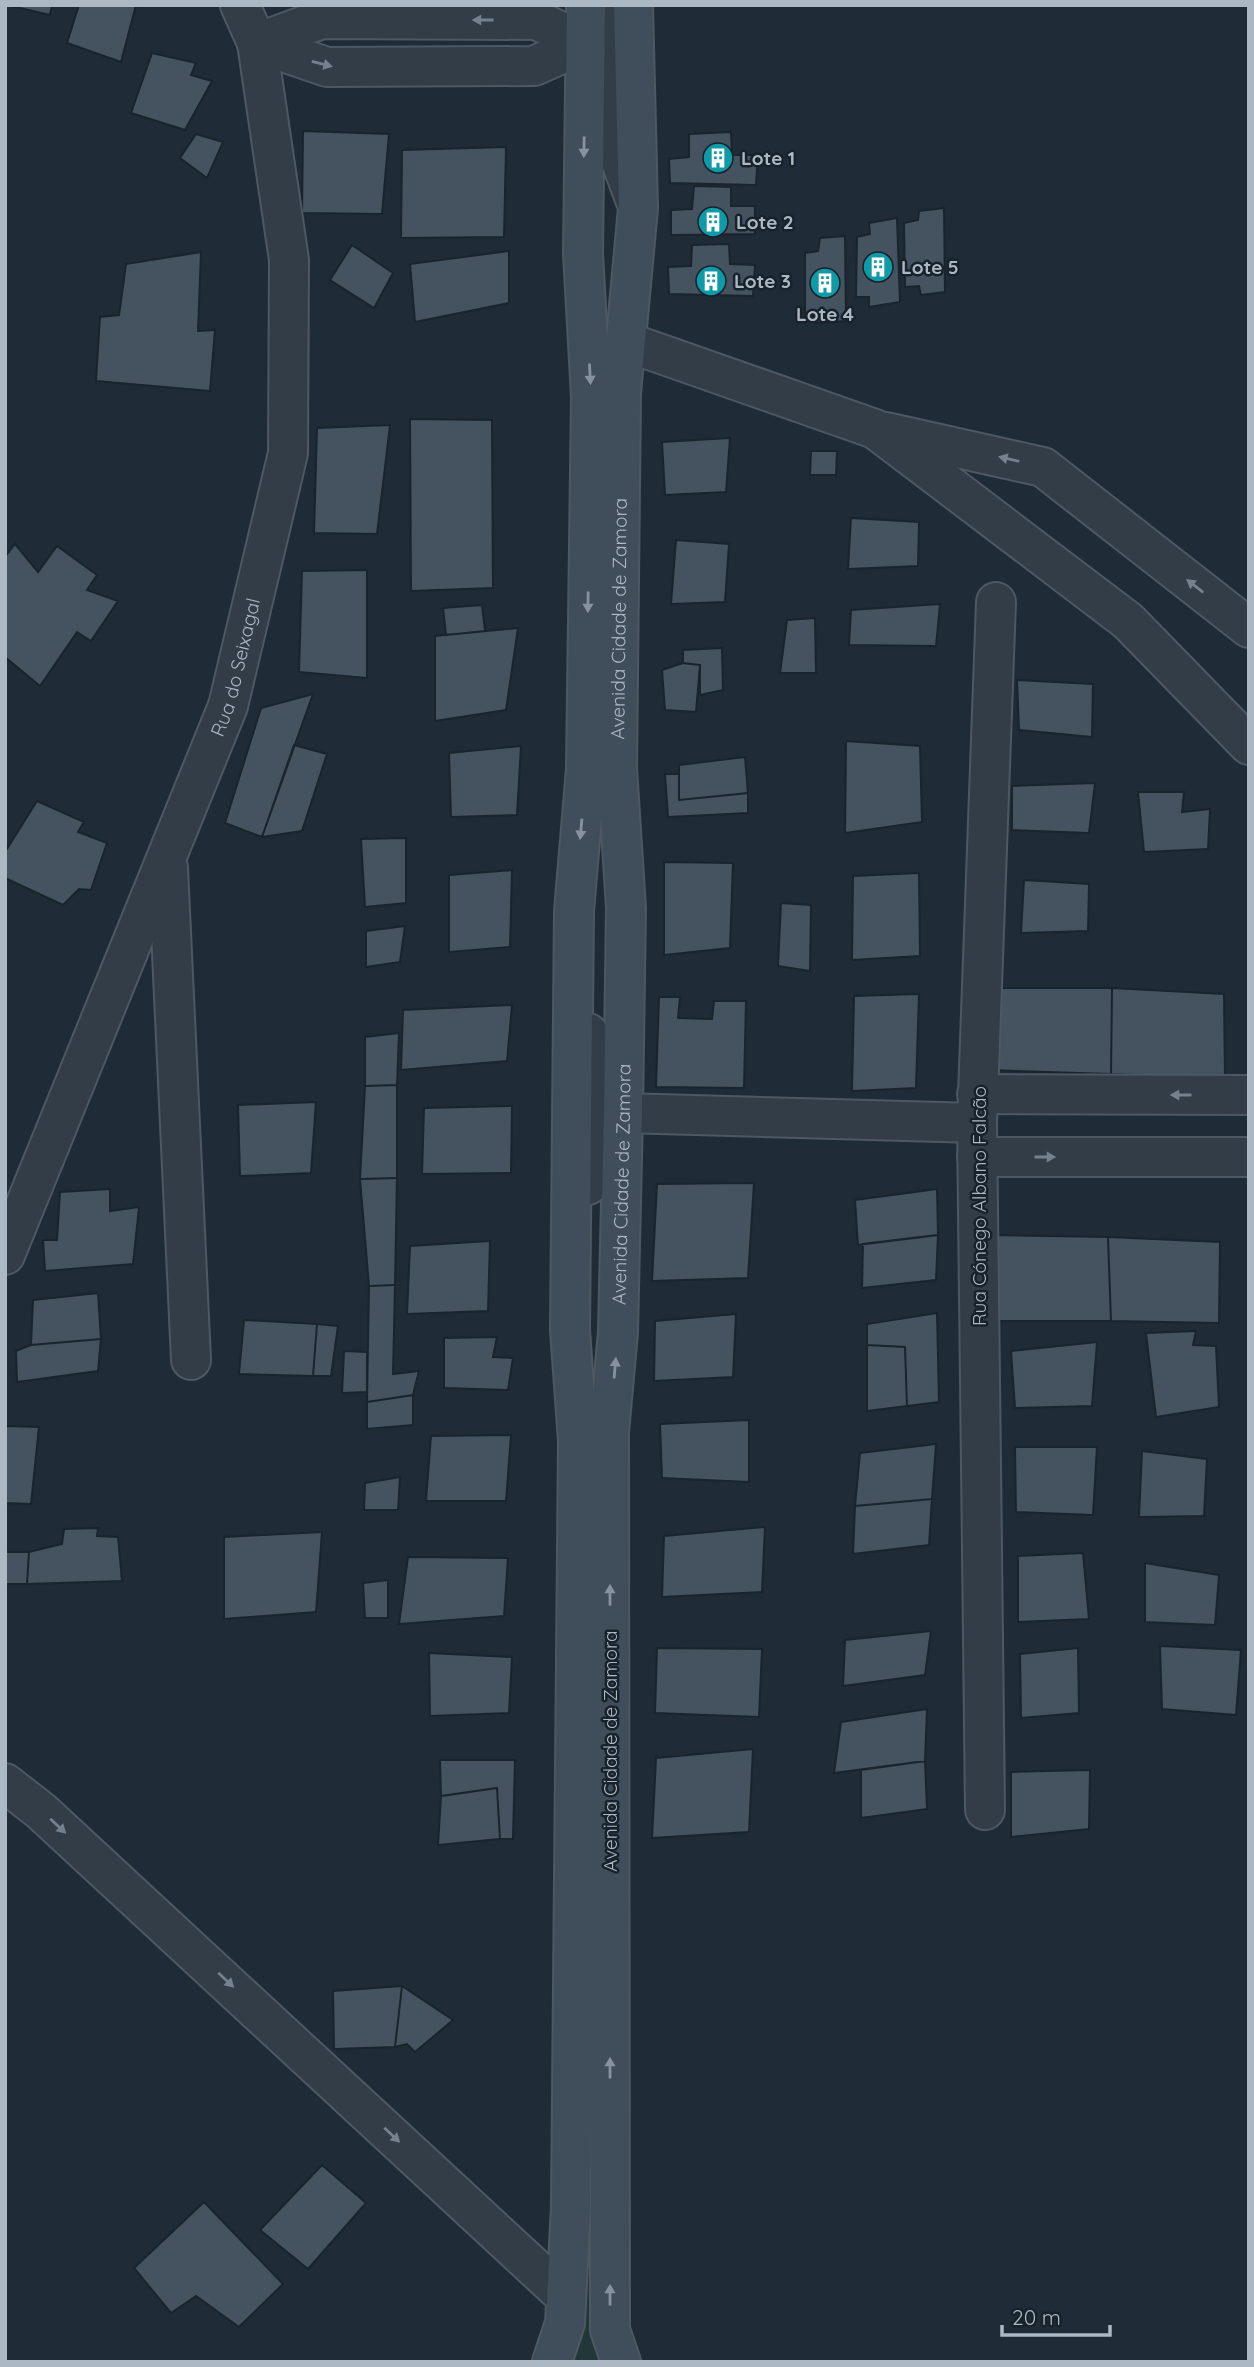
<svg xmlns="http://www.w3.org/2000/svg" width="1254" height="2367" font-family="Quicksand,sans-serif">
  <rect width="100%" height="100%" fill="#1f2b37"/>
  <!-- green -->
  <path fill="#213738" d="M589 2213 592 2219 590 2315 599 2362H573L581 2318Z"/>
  <!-- building -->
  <path fill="#455361" stroke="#1a242d" stroke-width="2" d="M7 5H52L50 15Z
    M79 5H136L121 62 67 43Z
    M152 53 196 63 191 75 212 81 185 130 131 113Z
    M303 131 389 134 382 214 302 213Z
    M731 132 732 155H758L756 185 670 183 669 159 689 157V134Z
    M196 134 223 142 207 178 180 158Z
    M506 147 504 237 401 238 402 150Z
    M694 186 731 187V206H755V234L671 235V210L692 209Z
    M944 208 945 292 921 295 919 286 905 287 904 223 918 220 919 211Z
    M897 218 900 302 869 307V297H856L857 237 870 234 869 223Z
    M845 236 846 321 816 323 817 313 805 314V253L818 251 820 238Z
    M729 244 730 264 755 265 753 296 669 294 668 267 691 266 692 245Z
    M352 245 393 273 374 308 330 280Z
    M509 251V303L415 322 410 264Z
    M201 252 198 331 215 330 210 391 96 381 100 317 119 315 126 264Z
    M410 419 492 420 493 588 411 591Z
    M390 425 377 534 314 533 317 428Z
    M730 438 726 492 665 495 662 442Z
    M811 451H837L836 475H810Z
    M851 518 919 522 918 566 848 569Z
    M676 540 729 544 725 602 671 604Z
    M15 544 38 572 57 546 97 575 87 590 118 601 91 641 77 632 40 686 5 657V557Z
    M367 570V678L299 672 302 571Z
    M940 604 936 646 849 645 851 610Z
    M482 605 485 631 446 635 443 608Z
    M815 618 816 673H780L787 620Z
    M518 628 506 710 435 721V636Z
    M722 648 723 690 700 695V665L683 663V650Z
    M683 663 700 665 696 712 665 710 662 670Z
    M1017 680 1093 684 1092 737 1019 730Z
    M313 694 262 837 225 823 261 708Z
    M846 741 920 746 922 822 845 833Z
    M294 745 327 754 302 831 262 837Z
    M521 746 517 815 451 817 449 753Z
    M745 757 748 793 679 800V765Z
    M665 774H679V800L748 793V813L668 817Z
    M1095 783 1089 833 1012 830V786Z
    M1138 792H1184L1182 812 1210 809 1208 849 1144 852Z
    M37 801 84 822 78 832 107 843 91 890 79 889 63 905 5 878V852Z
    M406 838V903L365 907 361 839Z
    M664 862 733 863 730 948 664 955Z
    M512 870 510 947 449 952V875Z
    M919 873 920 956 852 960 853 876Z
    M1024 880 1089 884 1088 931 1021 933Z
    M781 903 811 905 810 971 778 966Z
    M405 926 400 962 366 967V931Z
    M993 988H1112L1111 1074 989 1070Z
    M1112 988 1224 994 1225 1078 1111 1074Z
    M919 994 916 1088 852 1091 854 996Z
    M659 997H680L678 1018 712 1019 714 1001H746L744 1088 656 1087Z
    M512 1005 507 1061 401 1070 403 1010Z
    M399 1033 397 1085 365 1086V1037Z
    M397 1085V1178L360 1179 365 1086Z
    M316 1102 311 1173 240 1176 238 1105Z
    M512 1106 511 1173 422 1174 424 1108Z
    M397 1178 395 1285 369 1286 360 1179Z
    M754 1183 748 1278 652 1281 657 1184Z
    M110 1189V1211L139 1207 133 1264 45 1271 43 1240H57L60 1192Z
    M937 1189 938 1235 858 1245 855 1200Z
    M938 1235 936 1280 862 1288 863 1244Z
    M988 1235 1108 1237 1111 1321H987Z
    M1108 1237 1220 1242 1219 1323 1111 1321Z
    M490 1241 488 1311 407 1314 410 1246Z
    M395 1285 393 1374 419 1371 413 1395 367 1402 369 1286Z
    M98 1293 101 1339 31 1345 33 1300Z
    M937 1313 939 1402 867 1411V1324Z
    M736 1314 733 1377 654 1381 655 1321Z
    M244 1320 317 1324 313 1376 239 1374Z
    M317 1324 338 1326 331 1376H313Z
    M1196 1331 1193 1345 1216 1346 1219 1407 1156 1417 1146 1333Z
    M497 1337 493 1357 513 1358 508 1390 444 1388V1338Z
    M101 1339 98 1371 17 1382 16 1351 31 1345Z
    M1097 1342 1092 1406 1015 1408 1011 1351Z
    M867 1345 905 1347 907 1406 867 1411Z
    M344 1351 367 1352V1392L342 1393Z
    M413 1395V1425L367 1429V1402Z
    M749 1420V1482L662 1478 660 1424Z
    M5 1426 39 1427 31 1504 5 1503Z
    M511 1435 506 1501H426L431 1436Z
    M936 1444 932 1499 855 1506 860 1453Z
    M1015 1447H1097L1093 1515 1016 1512Z
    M1142 1451 1207 1459 1204 1516 1139 1517Z
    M400 1477 398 1510H364L365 1483Z
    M932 1499 929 1545 853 1554 855 1506Z
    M765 1527 762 1592 662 1597 664 1536Z
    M98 1528 97 1536 118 1537 122 1581 27 1584 29 1552 62 1544 64 1529Z
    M322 1532 316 1612 224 1619V1537Z
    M5 1552H29L27 1584H5Z
    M1083 1553 1089 1619 1018 1622V1556Z
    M408 1557 508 1558 504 1616 399 1624Z
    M1145 1563 1219 1575 1215 1625 1145 1622Z
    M388 1580V1618H365L363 1583Z
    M931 1631 925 1675 843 1686 845 1640Z
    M1160 1646 1241 1650 1236 1715 1162 1709Z
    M657 1648 762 1649 759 1717 655 1713Z
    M1078 1648 1079 1713 1021 1718 1020 1654Z
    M429 1653 512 1657 509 1713 430 1716Z
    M927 1709 925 1761 834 1773 841 1722Z
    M753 1749 749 1832 652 1838 656 1758Z
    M440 1760H515L513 1839H500L497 1788 441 1796Z
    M925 1761 927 1809 861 1818V1770Z
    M1090 1770 1089 1829 1011 1837V1772Z
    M497 1788 500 1839 438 1845 441 1796Z
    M402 1986 395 2047 334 2049 333 1991Z
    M402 1986 453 2020 415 2052 407 2044 395 2047Z
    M322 2165 366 2203 308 2269 260 2230Z
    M204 2202 283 2284 239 2327 196 2296 171 2313 134 2268Z"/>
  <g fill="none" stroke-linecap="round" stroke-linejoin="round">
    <!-- street casing -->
    <g stroke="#4d5862" stroke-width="42">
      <g id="street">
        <path d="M257 43 322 19 536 20 586 43 617 74 616 148 635 199"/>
        <path d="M257 43 327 67 534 66 586 43 615 22 616 5"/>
        <path d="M627 342 875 429 1128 621 1249 745"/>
        <path d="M886 432 1043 467 1249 628"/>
        <path d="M168 868 191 1360"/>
        <path d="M588 1033C587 1080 584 1083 623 1113"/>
        <path d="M977 1094 1249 1095"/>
        <path d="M977 1157H1249"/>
        <path d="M588 1185C589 1151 583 1121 623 1113L977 1123"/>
        <path id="s1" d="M5 1255 228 706 288 453 289 260 257 43 240 5"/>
        <path d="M5 1783 41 1811 566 2297"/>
        <path d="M985 1810 977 1123 996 602"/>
      </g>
    </g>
    <!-- secondary casing -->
    <g stroke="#4d5862" stroke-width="42">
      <g id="secondary">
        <path d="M552 2362 565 2323 571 2205 578 1441 570 1330 574 911 586 769 591 397 583 253 586 5"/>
        <path id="s2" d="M621 2362 610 2330 609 1432 618 1332 623 1113 626 908 617 768 621 393 638 208 633 5"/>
      </g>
    </g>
    <!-- street -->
    <use href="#street" stroke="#323d47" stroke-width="38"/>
    <!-- secondary -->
    <use href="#secondary" stroke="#404d5a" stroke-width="38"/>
  </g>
  <!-- one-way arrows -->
  <defs><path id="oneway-solid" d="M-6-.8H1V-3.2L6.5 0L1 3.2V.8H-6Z" transform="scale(1.75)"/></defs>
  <g fill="#75818c">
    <use href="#oneway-solid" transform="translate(483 20) rotate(-180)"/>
    <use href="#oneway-solid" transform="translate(322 64) rotate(14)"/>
    <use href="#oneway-solid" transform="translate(1009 459) rotate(-167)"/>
    <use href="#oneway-solid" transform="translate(1195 586) rotate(-142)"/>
    <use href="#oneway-solid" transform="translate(1181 1095) rotate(-180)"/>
    <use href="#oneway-solid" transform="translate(1045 1157)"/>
    <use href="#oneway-solid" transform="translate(58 1826) rotate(43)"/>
    <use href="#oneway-solid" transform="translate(226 1980) rotate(43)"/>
    <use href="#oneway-solid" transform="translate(392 2135) rotate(43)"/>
  </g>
  <g fill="#86939f">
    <use href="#oneway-solid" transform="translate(584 147) rotate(91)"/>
    <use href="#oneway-solid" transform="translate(590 374) rotate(87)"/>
    <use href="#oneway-solid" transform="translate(588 602) rotate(91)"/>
    <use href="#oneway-solid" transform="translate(581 829) rotate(95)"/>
    <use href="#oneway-solid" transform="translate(615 1368) rotate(-85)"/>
    <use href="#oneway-solid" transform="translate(610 1595) rotate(-90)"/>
    <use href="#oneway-solid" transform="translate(610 2068) rotate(-90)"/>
    <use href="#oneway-solid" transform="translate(610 2295) rotate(-90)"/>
  </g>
  <!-- icons -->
  <defs>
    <g id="building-disc" transform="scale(1.575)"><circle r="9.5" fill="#0f9aa8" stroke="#18222b"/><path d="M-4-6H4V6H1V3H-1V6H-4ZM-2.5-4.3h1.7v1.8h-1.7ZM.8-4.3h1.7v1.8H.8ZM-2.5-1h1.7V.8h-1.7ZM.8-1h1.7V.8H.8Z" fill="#fff"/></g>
  </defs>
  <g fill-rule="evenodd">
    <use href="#building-disc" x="718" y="158"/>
    <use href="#building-disc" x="713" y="222"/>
    <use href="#building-disc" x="878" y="267"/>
    <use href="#building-disc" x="711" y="281"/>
    <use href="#building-disc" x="825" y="283"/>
  </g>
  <g text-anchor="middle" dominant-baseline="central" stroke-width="5" stroke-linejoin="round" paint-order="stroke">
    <!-- poi labels -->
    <g font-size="19" font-weight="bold" fill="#acb8c4" stroke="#18222b" text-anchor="start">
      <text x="741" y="158">Lote 1</text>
      <text x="736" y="222">Lote 2</text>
      <text x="901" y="267">Lote 5</text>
      <text x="734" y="281">Lote 3</text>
      <text x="825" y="314" text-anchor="middle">Lote 4</text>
    </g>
    <!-- street labels -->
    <g font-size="19" fill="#acb8c4" stroke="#18222b">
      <text stroke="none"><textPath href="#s2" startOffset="1746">Avenida Cidade de Zamora</textPath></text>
      <text stroke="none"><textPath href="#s1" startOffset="632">Rua do Seixagal</textPath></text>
      <text stroke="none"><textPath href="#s2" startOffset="1180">Avenida Cidade de Zamora</textPath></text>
      <text transform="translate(979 1206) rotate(-90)">Rua Cónego Albano Falcão</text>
      <text transform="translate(610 1751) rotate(-90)">Avenida Cidade de Zamora</text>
    </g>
  </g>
  <!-- border -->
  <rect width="1254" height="2367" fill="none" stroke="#acb8c4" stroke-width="14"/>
  <!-- scale -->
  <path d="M1002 2325v10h108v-10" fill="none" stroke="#acb8c4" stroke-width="3.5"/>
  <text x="1012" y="2325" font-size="21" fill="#acb8c4" stroke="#18222b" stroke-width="5" paint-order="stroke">20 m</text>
</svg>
